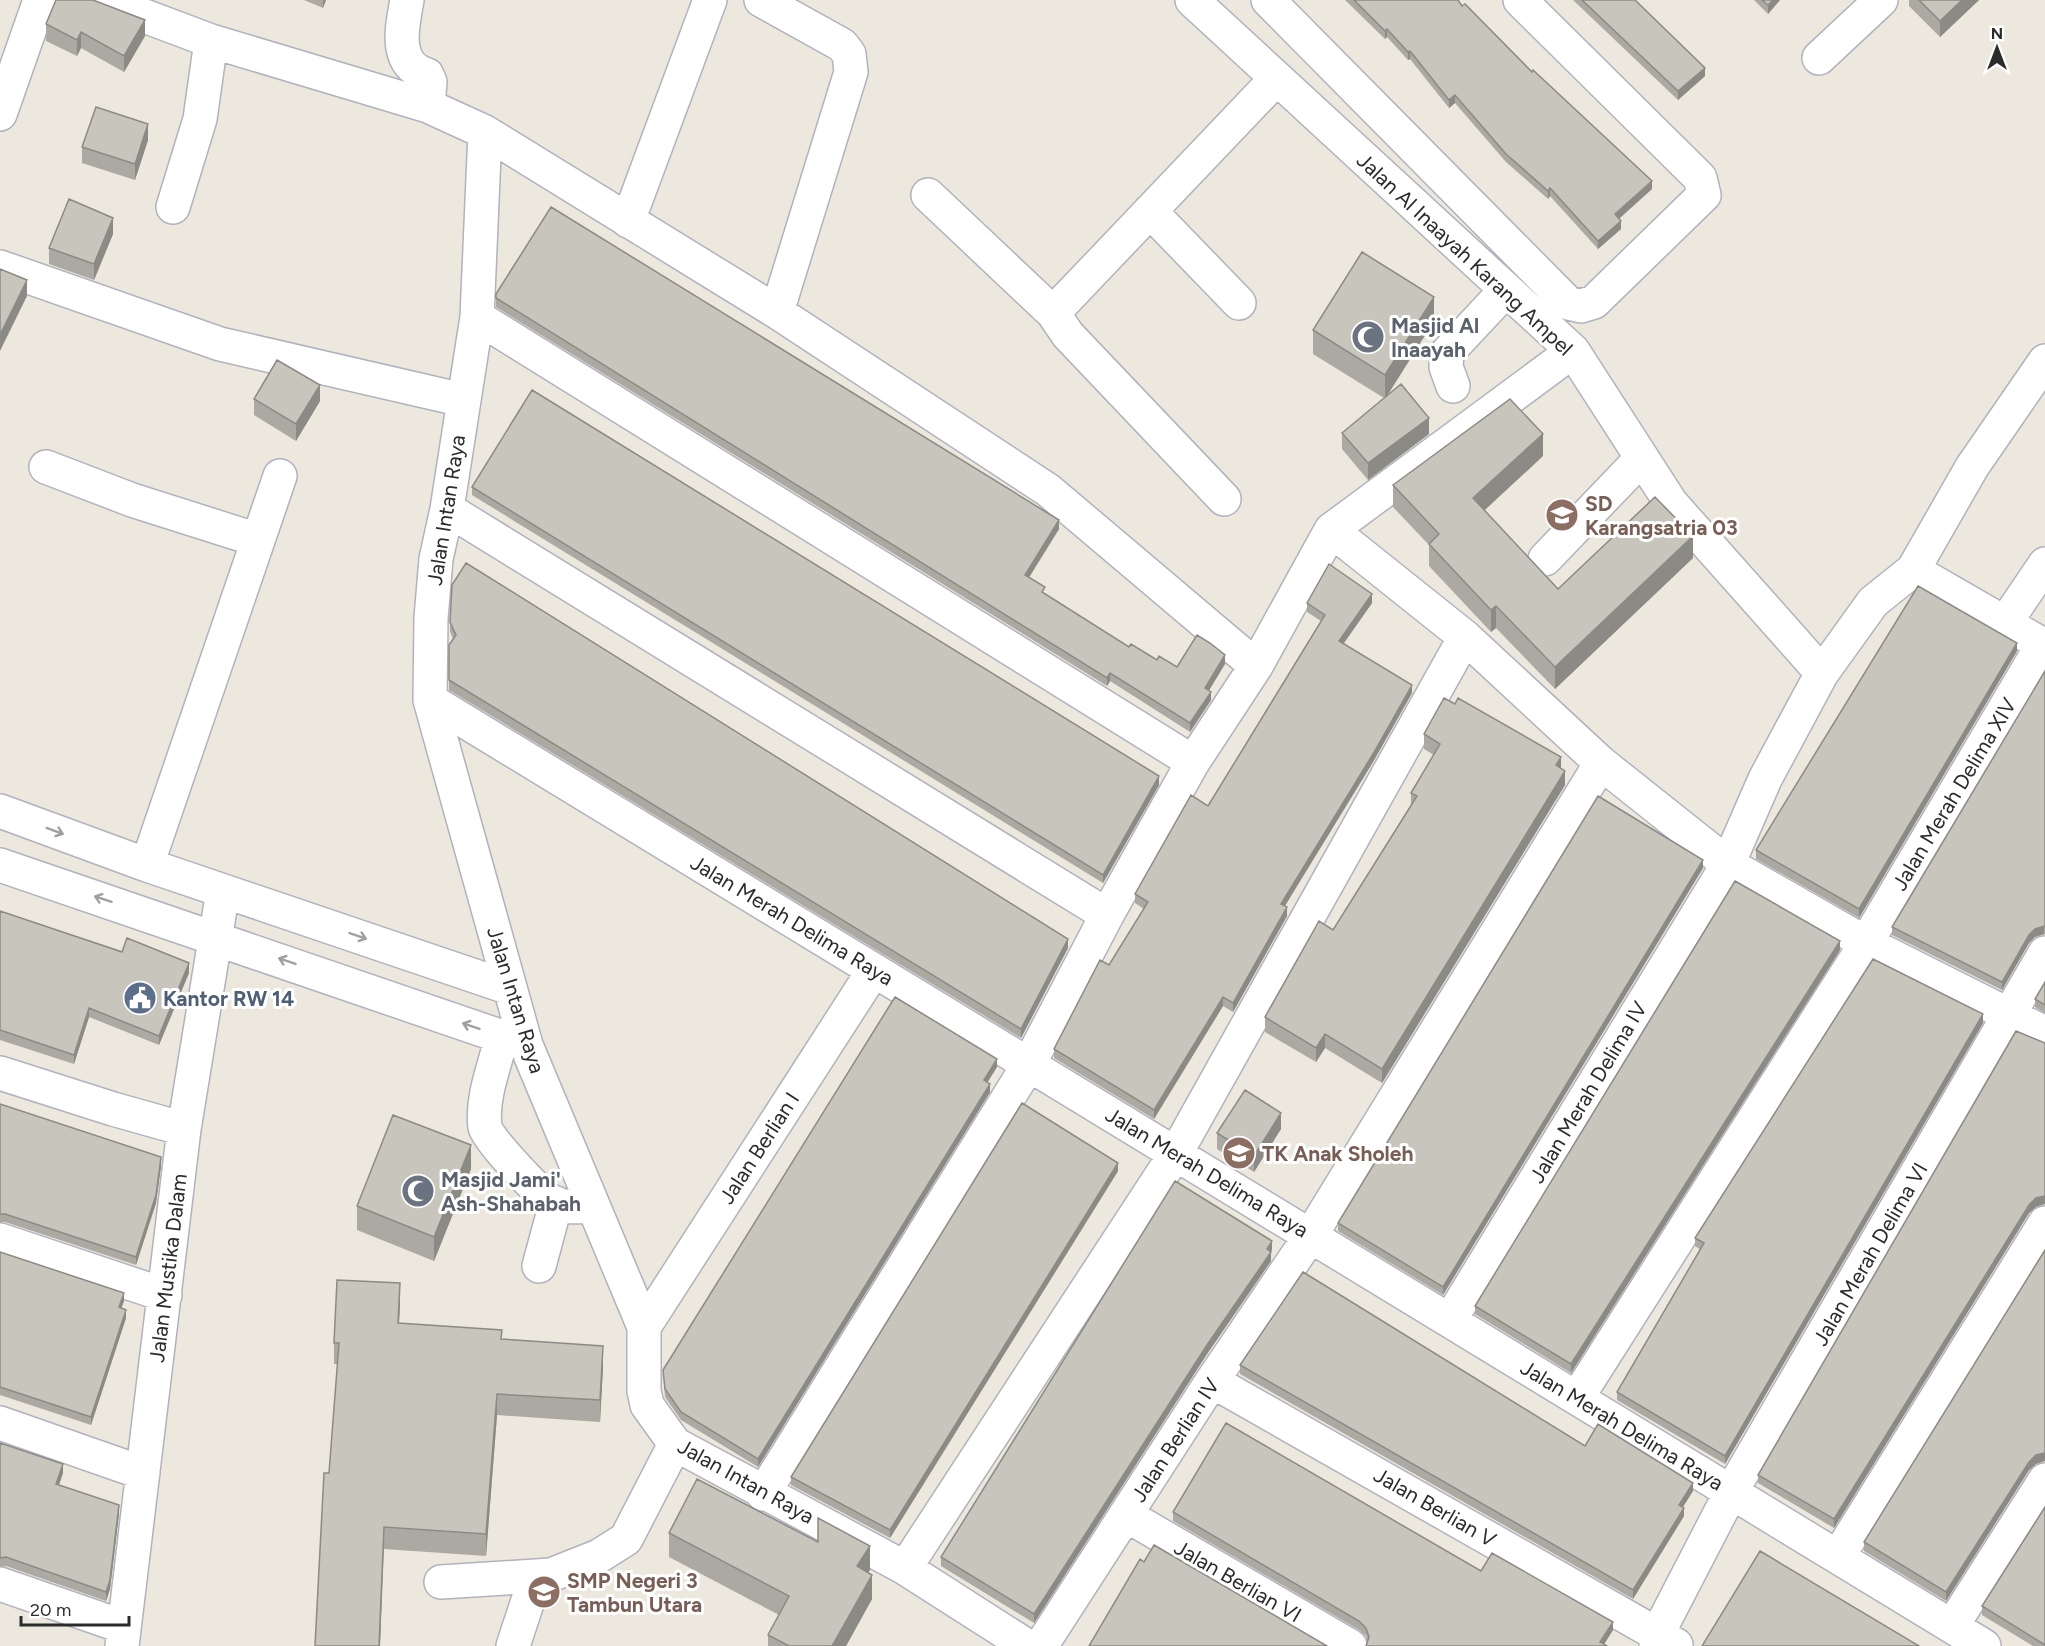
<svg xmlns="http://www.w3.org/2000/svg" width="2045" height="1646" font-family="Figtree,sans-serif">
  <rect width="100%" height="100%" fill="#ede8de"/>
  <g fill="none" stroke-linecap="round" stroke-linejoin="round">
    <!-- minor casing -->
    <g stroke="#b1b2be" stroke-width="36">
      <path id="minor" d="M102 0 211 41
        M407 0C402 28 393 64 427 75L430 82 428 106
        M761 0 842 45 849 54 851 72 777 312
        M1192 0 1573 351 1671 503 1822 673
        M1268 0 1568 303 1581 306 1594 302 1704 195 1700 178 1520 0
        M1819 58 1881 0
        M0 114 40 0
        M485 132 477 317 447 509 436 559 431 618 430 700 526 1045 644 1327V1391L647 1405 675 1444 905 1568 1027 1646
        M928 195 1053 313
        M173 207 200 119 211 41 428 106 485 132 777 312 1048 490 1256 666
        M1150 211 1239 303
        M628 221 710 0
        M0 267 220 344 463 400
        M477 317 1193 762
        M1453 386 1446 367 1447 353 1506 290
        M46 467 132 500 258 540
        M1224 499 1068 335 1053 313 1276 79
        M447 509 1107 915
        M1331 530 1465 637 1601 763 1728 864 1866 943 2045 1033
        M1545 559 1640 460
        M1913 570 1972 467 2045 361
        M2005 623 2045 564
        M430 700 1984 1646
        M0 811 147 865 510 988
        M0 865 526 1045
        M147 865 280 476
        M502 1036C495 1065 481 1098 485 1127 487 1139 537 1190 548 1199 560 1209 579 1207 593 1206
        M0 1073 113 1109 184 1129
        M0 1240 165 1295
        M539 1266 556 1203
        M1450 1320 1728 864 1765 779 1822 673 1873 602 1913 570 2045 646
        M644 1327 874 970
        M1212 1381 1676 1645
        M1577 1398 1866 943 2043 644
        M0 1423 143 1473
        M763 1494 1029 1064 1107 915 1193 762 1256 666 1331 530 1573 351
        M1126 1515 1350 1646
        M1839 1555 2045 1223
        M905 1568 1176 1153 1465 637
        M441 1582 551 1575 599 1556 626 1539 675 1444
        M0 1584 124 1627
        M1952 1626 2045 1480
        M122 1646 184 1129 223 891
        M513 1646 536 1576
        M1041 1646 1212 1381 1311 1235 1601 763
        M1656 1646 1658 1633 1731 1492 2045 953"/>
    </g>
    <!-- minor -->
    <use href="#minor" stroke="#fff" stroke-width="33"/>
  </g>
  <!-- wall -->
  <path fill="#aca9a3" d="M304 0H326L323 8Z
    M1345 0H1458L1462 6 1532 72 1652 189 1619 219 1621 229 1598 249 1550 196 1548 199 1506 162 1455 103 1449 108 1410 59 1408 60 1387 37 1385 39Z
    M1573 0H1635L1705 76 1678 100Z
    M1754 0H1780L1768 14Z
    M1909 0H1979L1940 37 1909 6Z
    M46 24 145 36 124 72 81 48 77 56 46 41Z
    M148 140 135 180 82 163V147Z
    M113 234 94 280 49 264V248Z
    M496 294 1059 529 1029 577 1045 594 1129 647 1157 660 1177 667 1225 664 1209 690 1211 700 1190 732 1110 681 1107 686 496 307Z
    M1434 321 1387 396 1429 434 1368 480 1342 449V433L1384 398 1313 354V330Z
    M254 399 320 401 296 441 254 415Z
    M1543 456 1484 510 1558 589 1693 558 1555 689 1496 628 1491 632 1429 566V545L1393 507V485Z
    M472 487 1159 785 1103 883 472 495Z
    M1307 603H1372L1344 643 1412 693 1373 762 1285 906 1287 916 1233 1012 1223 1006 1154 1119 1054 1058V1049L1109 965 1144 909 1135 903V894L1208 806 1321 621 1307 612Z
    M450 622 1068 948 1021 1038 449 690V645L453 639 450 631Z
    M2017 651 1859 918 1756 859V850Z
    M2045 671V934L2035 937 2029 943 2002 990 1892 935V927Z
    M1424 734 1561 768 1565 785 1382 1083 1325 1048 1316 1062 1265 1032V1017L1333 930 1411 805V793L1434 755 1424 749Z
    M1703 868 1443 1295 1338 1231V1223Z
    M0 911 189 973 159 1045 89 1017 74 1064 0 1040Z
    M1840 950 1571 1373 1475 1314V1306Z
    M2045 982V1013L2035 1007V999Z
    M1983 1023 1725 1464 1617 1400V1392L1701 1250 1695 1246V1238Z
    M2045 1043 2036 1207 2029 1213 1834 1528 1758 1483V1475Z
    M997 1067 987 1082 990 1092 758 1467 681 1420 665 1397 663 1370Z
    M0 1104 161 1166 156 1203 136 1265 5 1222H0Z
    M1281 1129 1254 1172 1217 1149V1133Z
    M471 1169 434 1261 357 1230V1206Z
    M1118 1171 890 1538 791 1485V1477Z
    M1272 1250 1271 1251V1261L1207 1354 1034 1623 941 1566V1557Z
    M0 1252 124 1301 121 1308 126 1318 91 1425 0 1395Z
    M400 1304 399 1323 502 1339 603 1367 600 1422 497 1415 486 1556 384 1549 380 1646H315L338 1364H334V1343Z
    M1240 1365 1585 1446 1693 1491 1683 1507 1684 1516 1633 1599 1240 1374Z
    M0 1443 63 1473 59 1485 119 1514 110 1589 106 1601 6 1566 0 1567Z
    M2036 1464 2029 1470 1946 1601 1864 1551V1542Z
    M2045 1507V1646H2033L1982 1615V1606Z
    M1173 1512 1481 1571 1613 1630 1604 1644 1367 1641 1366 1636 1359 1630 1173 1521Z
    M669 1533 870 1570 868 1573 872 1599 846 1646H768V1635L779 1615 669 1557Z"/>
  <!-- shaded-wall -->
  <path fill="#8c8a84" d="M323 0H326L323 8Z
    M1773 0H1780L1768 14V5Z
    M1962 0H1979L1940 37V21Z
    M145 20V36L124 72V56Z
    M1387 29V37L1385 39V31Z
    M81 32V48L77 56V40Z
    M1410 51V59L1408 60V52Z
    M1705 68V76L1678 100V91Z
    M1455 95V103L1449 108V100Z
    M148 124V140L135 180V164Z
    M1652 181V189L1615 222V214Z
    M1550 188V196L1548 199V191Z
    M113 218V234L94 280V264Z
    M1621 221V229L1598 249V241Z
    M27 280V296L0 351V335Z
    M1434 297V321L1385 399V375Z
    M320 385V401L296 441V424Z
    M1429 418V434L1368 480V463Z
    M1543 434V456L1473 521V498Z
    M1059 520V529L1025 584V575Z
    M1693 536V558L1555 689V667Z
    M1372 594V603L1339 650V641Z
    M1496 606V628L1491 632V610Z
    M2017 643V651L1859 918V909Z
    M1225 655V664L1205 697V688Z
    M1110 673V681L1107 686V678Z
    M1412 685V693L1373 762 1281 912V904Z
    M1211 692V700L1190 732V723Z
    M1561 757V771L1556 765Z
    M1565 771V785L1382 1083V1069Z
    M1159 776V785L1103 883V875Z
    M1703 860V868L1443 1295V1287Z
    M1287 907V916L1233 1012V1003Z
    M2044 926V934L2035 937 2029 943 2002 990V982L2029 935 2035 929Z
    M1068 939V948L1021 1038V1029Z
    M1840 941V950L1571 1373V1364Z
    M189 963V973L159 1045V1036Z
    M1223 997V1006L1154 1119V1110Z
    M89 1008V1017L74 1064V1055Z
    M1983 1014V1023L1725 1464V1456Z
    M1325 1034V1048L1316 1062V1048Z
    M997 1059V1067L984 1088V1080Z
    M990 1084V1092L758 1467V1459Z
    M1281 1113V1129L1254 1172V1156Z
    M471 1145V1169L434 1261V1237Z
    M161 1157V1166L156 1203 136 1265V1257Z
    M1118 1163V1171L890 1538V1530Z
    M2045 1196V1204L2036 1207 2029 1213 1834 1528V1519L2029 1205 2036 1198Z
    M1272 1241V1250L1267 1258V1249Z
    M1271 1252V1261L1207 1354 1034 1623V1614L1207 1345Z
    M400 1283V1304L398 1344V1323Z
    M124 1293V1301L119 1315V1307Z
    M126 1310V1318L91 1425V1417Z
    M603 1346V1367L600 1422V1400Z
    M497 1394V1415L486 1556V1534Z
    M2045 1453V1461L2036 1464 2029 1470 1946 1601V1592L2029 1462 2036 1455Z
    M63 1464V1473L56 1493V1484Z
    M1693 1483V1491L1679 1513V1505Z
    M119 1505V1514L110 1589 106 1601V1592Z
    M1684 1508V1516L1633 1599V1590Z
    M384 1527 380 1646H379Z
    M870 1546V1570L857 1590V1566Z
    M872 1575V1599L846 1646H832Z
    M1613 1622V1630L1603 1646 1600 1642Z"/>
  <!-- building -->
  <path fill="#c8c5bd" stroke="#8c8a84" stroke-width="1.5" d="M56 0H93L145 20 124 56 81 32 77 40 46 24Z
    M1354 0H1458L1462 6 1465 4 1532 72 1533 70 1652 181 1615 214 1621 221 1598 241 1550 188 1548 191 1506 154 1455 95 1449 100 1410 51 1408 52 1387 29 1385 31Z
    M1582 0H1635L1705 68 1678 91Z
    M1762 0H1773L1768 5Z
    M1919 0H1962L1940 21Z
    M96 107 148 124 135 164 82 147Z
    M69 199 113 218 94 264 49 248Z
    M551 207 1059 520 1025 575 1045 587 1042 592 1129 647 1131 644 1157 660 1159 656 1177 667 1197 635 1210 643 1225 655 1205 688 1211 692 1190 723 1110 673 1107 678 496 298V294Z
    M1362 252 1434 297 1385 375 1313 330Z
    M0 269 27 280 0 335Z
    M277 360 320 385 296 424 254 399Z
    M1401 384 1429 418 1368 463 1342 433Z
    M532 390 1159 776 1103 875 472 487Z
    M1510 399 1543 434 1473 498 1558 589 1655 497 1693 536 1555 667 1496 606 1491 610 1429 544 1439 534 1393 485Z
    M466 563 1068 939 1021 1029 449 680V645L456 635 450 622 452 585Z
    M1329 564 1372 594 1339 641 1412 685 1373 754 1281 904 1287 907 1233 1003 1223 997 1154 1110 1054 1049 1100 960 1109 965 1148 902 1135 894 1191 795 1208 806 1325 615 1307 603Z
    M1918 586 2017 643 1859 909 1756 850Z
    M2045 671V926L2035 929 2029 935 2002 982 1892 927Z
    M1444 698 1455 704 1458 698 1561 757 1556 765 1565 771 1382 1069 1325 1034 1316 1048 1265 1017 1319 921 1333 930 1417 796 1411 793 1440 744 1424 734Z
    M1598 796 1703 860 1443 1287 1338 1223Z
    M1735 881 1840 941 1571 1364 1475 1306Z
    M0 911 122 952 127 938 189 963 159 1036 89 1008 74 1055 0 1030Z
    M1873 959 1983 1014 1725 1456 1617 1392 1704 1243 1695 1238Z
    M2045 982V1005L2035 999Z
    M895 997 997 1059 984 1080 990 1084 758 1459 681 1412 665 1389 663 1370Z
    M2016 1031 2045 1043V1196L2036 1198 2029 1205 1834 1519 1758 1475Z
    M1245 1090 1281 1113 1254 1156 1217 1133Z
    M1022 1103 1118 1163 890 1530 791 1477Z
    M0 1104 161 1157 156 1195 136 1257 5 1214H0Z
    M393 1115 471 1145 434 1237 357 1206Z
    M1175 1181 1272 1241 1267 1249 1271 1252 1207 1345 1034 1614 941 1557Z
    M2045 1250V1453L2036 1455 2029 1462 1946 1592 1864 1542Z
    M0 1252 124 1293 119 1307 126 1310 91 1417 0 1387Z
    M1303 1272 1585 1446 1598 1424 1693 1483 1679 1505 1684 1508 1633 1590 1240 1365Z
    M337 1280 400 1283 398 1323 502 1330 501 1339 603 1346 600 1400 497 1394 486 1534 384 1527 379 1646H315L324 1473H329L339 1343H334Z
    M1226 1423 1481 1571 1492 1553 1613 1622 1600 1642 1607 1646H1366L1369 1637 1366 1628 1359 1621 1173 1512Z
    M0 1443 63 1464 56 1484 119 1505 110 1580 106 1592 6 1557 0 1558Z
    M697 1479 818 1542V1518L870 1546 857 1566 872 1575 832 1646H789L768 1635 789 1596 669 1533Z
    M2045 1507V1645L1982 1606Z
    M1154 1545 1327 1646H1089L1140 1559 1144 1562Z
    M1760 1551 1919 1646H1702Z"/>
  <!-- one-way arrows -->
  <defs><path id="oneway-shaft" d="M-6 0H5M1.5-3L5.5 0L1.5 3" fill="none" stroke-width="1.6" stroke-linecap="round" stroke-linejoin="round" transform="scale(1.5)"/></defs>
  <g stroke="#a0a0a0">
    <use href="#oneway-shaft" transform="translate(55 831) rotate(20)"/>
    <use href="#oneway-shaft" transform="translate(103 899) rotate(-162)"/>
    <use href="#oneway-shaft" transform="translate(358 936) rotate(19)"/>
    <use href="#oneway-shaft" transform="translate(287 961) rotate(-161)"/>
    <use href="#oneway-shaft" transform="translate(471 1026) rotate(-161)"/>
  </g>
  <!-- icons -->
  <defs>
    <g id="mosque-disc" transform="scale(1.725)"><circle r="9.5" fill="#6b7280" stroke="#fff"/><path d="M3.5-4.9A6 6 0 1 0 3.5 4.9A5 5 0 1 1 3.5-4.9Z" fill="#fff"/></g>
    <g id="school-disc" transform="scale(1.725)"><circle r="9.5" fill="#8d6e63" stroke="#fff"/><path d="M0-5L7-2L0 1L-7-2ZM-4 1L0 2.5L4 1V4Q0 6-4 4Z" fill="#fff"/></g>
    <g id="civic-disc" transform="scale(1.725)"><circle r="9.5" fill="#5c6f8a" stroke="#fff"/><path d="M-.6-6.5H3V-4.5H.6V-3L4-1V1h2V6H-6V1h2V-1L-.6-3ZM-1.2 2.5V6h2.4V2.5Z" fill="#fff"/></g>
  </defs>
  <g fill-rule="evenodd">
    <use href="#mosque-disc" x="1368" y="337"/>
    <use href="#school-disc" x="1562" y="515"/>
    <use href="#civic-disc" x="140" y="998"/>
    <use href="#school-disc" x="1239" y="1153"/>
    <use href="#mosque-disc" x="418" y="1191"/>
    <use href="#school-disc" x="544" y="1592"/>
  </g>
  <g text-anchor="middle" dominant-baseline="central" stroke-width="6" stroke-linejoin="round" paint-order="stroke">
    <!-- street labels -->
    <g font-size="21" fill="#2b2b2b" stroke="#fff">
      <text transform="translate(1465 254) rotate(43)">Jalan Al Inaayah Karang Ampel</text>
      <text transform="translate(446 510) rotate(-81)">Jalan Intan Raya</text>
      <text transform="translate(1954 794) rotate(-59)">Jalan Merah Delima XIV</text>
      <text transform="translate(792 920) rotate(31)">Jalan Merah Delima Raya</text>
      <text transform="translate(516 1000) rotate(73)">Jalan Intan Raya</text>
      <text transform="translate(1588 1092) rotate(-59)">Jalan Merah Delima IV</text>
      <text transform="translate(759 1148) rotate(-57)">Jalan Berlian I</text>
      <text transform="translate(1207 1172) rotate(31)">Jalan Merah Delima Raya</text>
      <text transform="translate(1870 1254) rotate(-60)">Jalan Merah Delima VI</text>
      <text transform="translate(168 1268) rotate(-83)">Jalan Mustika Dalam</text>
      <text transform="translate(1622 1425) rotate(31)">Jalan Merah Delima Raya</text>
      <text transform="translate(1175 1440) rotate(-57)">Jalan Berlian IV</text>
      <text transform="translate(746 1481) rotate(29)">Jalan Intan Raya</text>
      <text transform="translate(1435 1507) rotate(30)">Jalan Berlian V</text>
      <text transform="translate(1238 1581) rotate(30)">Jalan Berlian VI</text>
    </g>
    <!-- worship labels -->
    <g font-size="21" font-weight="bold" fill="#5b616d" stroke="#fff" text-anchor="start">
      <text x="1391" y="325">Masjid Al<tspan x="1391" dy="24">Inaayah</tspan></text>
      <text x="441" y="1179">Masjid Jami'<tspan x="441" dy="24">Ash-Shahabah</tspan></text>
    </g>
    <!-- education labels -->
    <g font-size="21" font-weight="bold" fill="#785e54" stroke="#fff" text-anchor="start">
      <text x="1585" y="503">SD<tspan x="1585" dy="24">Karangsatria 03</tspan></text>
      <text x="1262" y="1153">TK Anak Sholeh</text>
      <text x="567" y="1580">SMP Negeri 3<tspan x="567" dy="24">Tambun Utara</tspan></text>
    </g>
    <!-- service labels -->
    <g font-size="21" font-weight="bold" fill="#4e5e75" stroke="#fff" text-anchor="start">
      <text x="163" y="998">Kantor RW 14</text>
    </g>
  </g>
  <!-- north arrow -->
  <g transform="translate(1997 48)" stroke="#ffffff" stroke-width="4.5" paint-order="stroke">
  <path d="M0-4.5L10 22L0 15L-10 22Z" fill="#2b2b2b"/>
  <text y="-9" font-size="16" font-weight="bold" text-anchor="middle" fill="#2b2b2b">N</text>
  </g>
  <!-- scale -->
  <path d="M21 1616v9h108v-9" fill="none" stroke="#2b2b2b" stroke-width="3"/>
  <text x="30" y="1616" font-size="18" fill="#2b2b2b" stroke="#ffffff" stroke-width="4.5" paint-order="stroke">20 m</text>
</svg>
